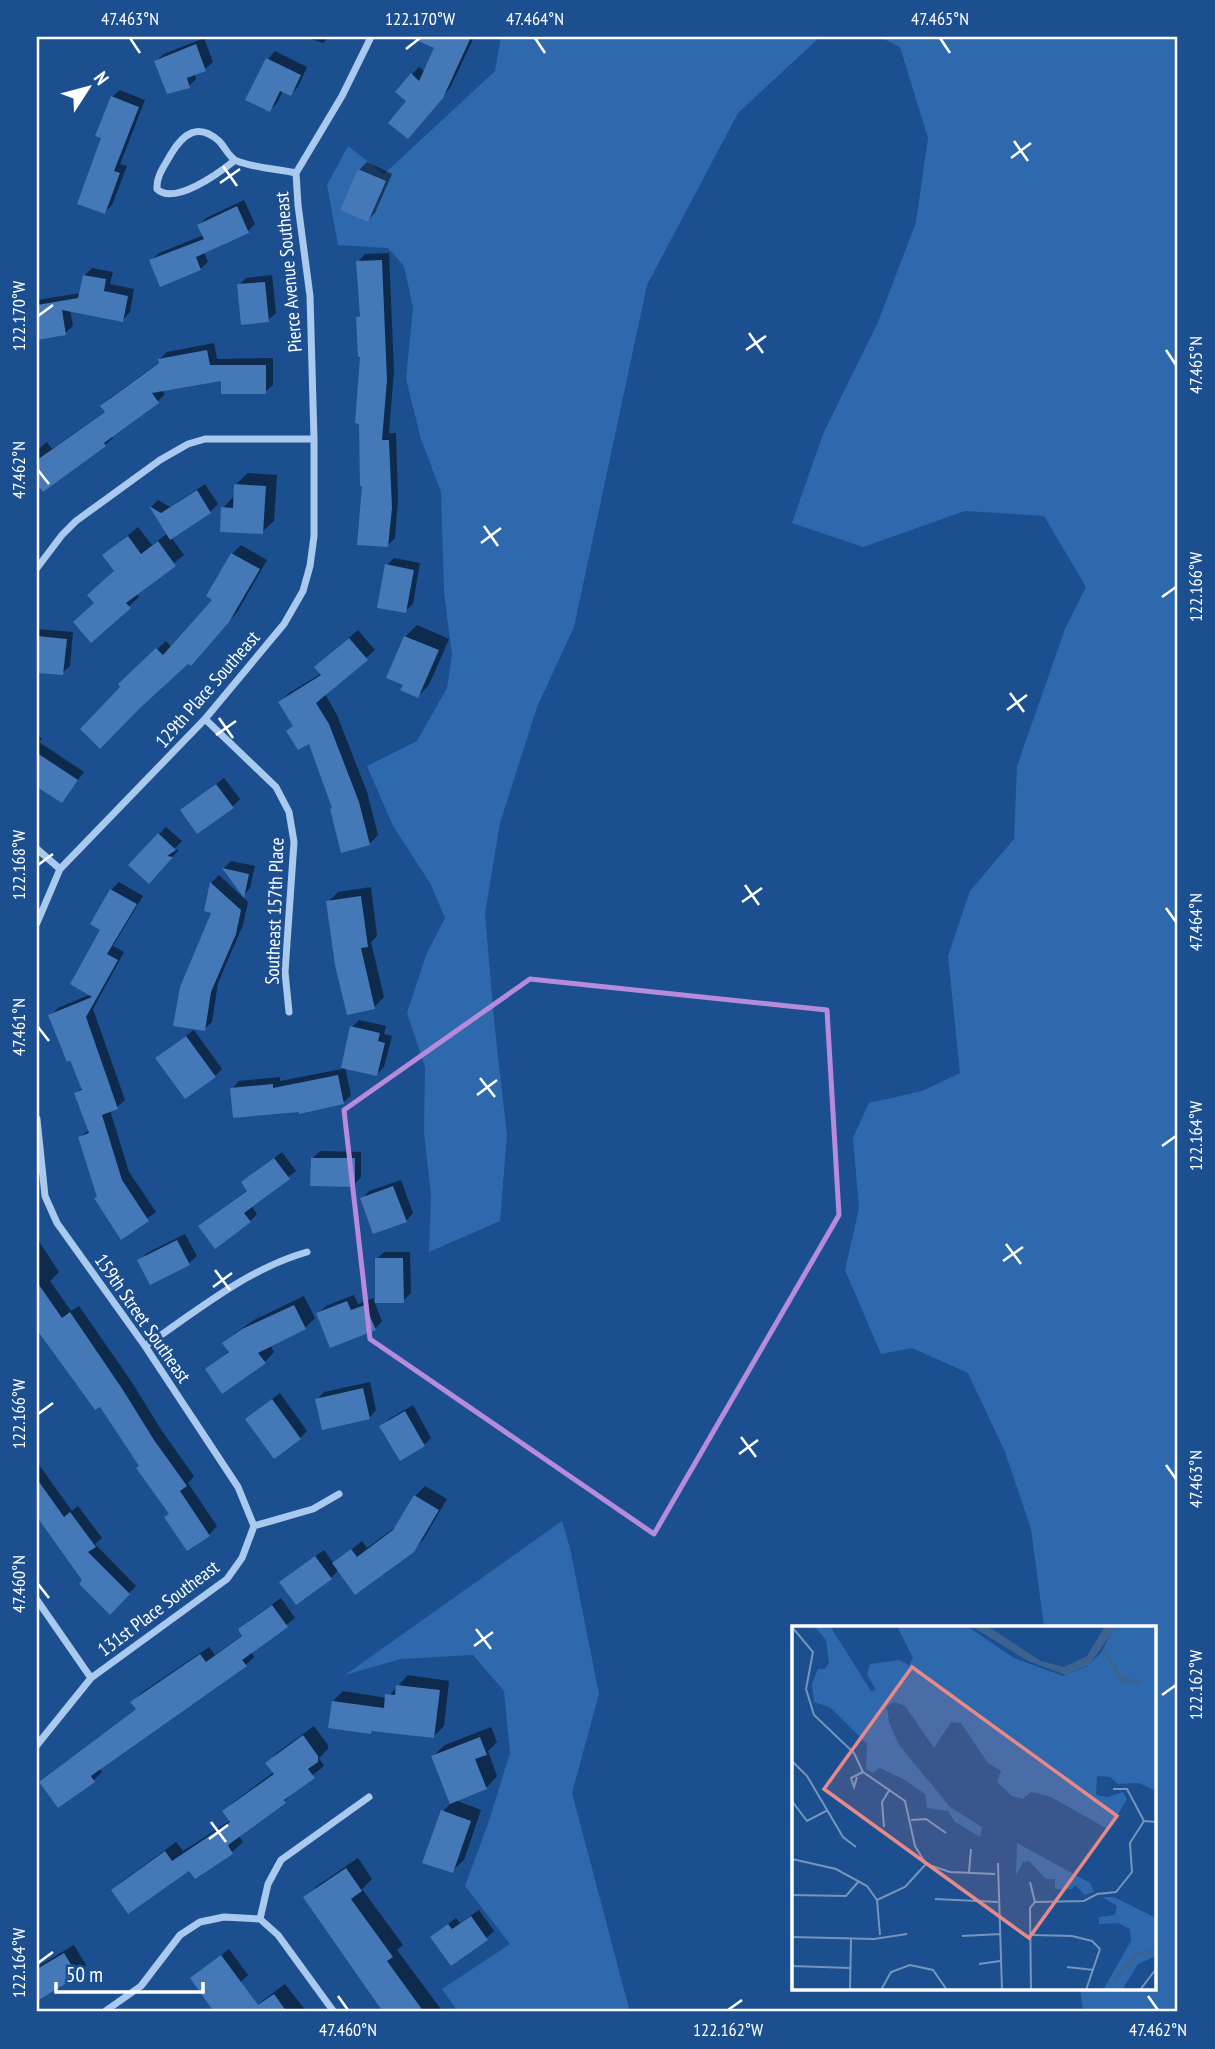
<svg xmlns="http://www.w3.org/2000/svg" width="1215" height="2049" font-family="'PT Sans Narrow',sans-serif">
  <rect width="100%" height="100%" fill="#1b4f8f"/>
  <!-- green -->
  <path fill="#2e69ad" d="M501 37H820L738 113 647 285 574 627 537 707 500 823 485 914 495 1030 507 1135 500 1221 429 1252 431 1195 424 1132 425 1067 407 1013 426 955 445 918 430 883 393 826 367 766 417 741 447 688 452 655 444 592 441 492 421 439 406 379 413 308 404 266 388 248 338 245 327 185 348 146 384 174 495 71Z
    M880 37H1178V2012H1083L1080 1988H1154V1627H1044L1031 1529 1005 1452 968 1373 912 1348 881 1354 845 1270 859 1208 853 1138 869 1103 922 1091 960 1073 948 956 970 891 1014 839 1017 766 1065 629 1086 587 1044 516 965 511 863 547 792 523 823 434 878 322 916 222 928 138 900 47Z
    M562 1521 570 1548 599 1694 572 1793 630 2012H458L442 1989 510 1944 465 1886 489 1821 510 1753 504 1691 473 1655 401 1659 345 1675Z"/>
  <!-- shadow -->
  <path fill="#0007" d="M305 37H329L323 43Z
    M424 37H474L450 88 415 129 409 101 412 74 419 67 425 72 437 47 422 41Z
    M204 38 213 62 205 69 194 73 196 79 189 86 156 61 164 54Z
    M275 51 307 67 298 87 291 94 283 91 277 103 270 110 268 59Z
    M120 90 145 100 120 164 127 166 112 205 105 212 103 137 112 97Z
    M367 162 392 174 375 213 368 220 359 170Z
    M244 200 255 224 248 231 204 252 208 262 200 269 151 261 159 253 204 235 199 225 206 218Z
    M389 253 394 371 389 433H396L398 499 395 538 387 546 364 484 362 355 358 317 361 314 358 262 365 254Z
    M92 268 113 272 110 284 134 289 130 312 123 320 70 310 73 326 65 333 37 338V300L81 293 84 276Z
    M272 275 276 313 268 320 239 285 246 278Z
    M214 343 217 359 273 358V385L265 392 223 378 162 390 165 394 158 401 111 435 113 438 105 445 43 490 37 481V450L47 442 52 449 106 411 103 406 110 398 160 362V359L167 352Z
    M248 473 277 475 274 521 262 532 223 508 234 496 236 484Z
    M205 484 218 504 210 512 171 537 184 555 136 593 139 597 91 640 96 602 116 570 105 555 138 527 152 545 168 533 151 507 158 500 170 507Z
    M241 545 267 560 238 611 199 655 123 687 128 676 166 641 172 648 214 599 232 554Z
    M394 558 420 563 413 604 405 611 387 565Z
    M417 625 449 639 429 685 418 696 405 637Z
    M37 629 73 632 70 666 62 673 37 671Z
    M358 630 375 650 325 694 337 715 367 792 378 835 369 844 334 807 310 741 295 725 280 702 289 693 322 673 325 658Z
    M37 734 42 739 39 742 84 772 62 801 37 784Z
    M224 778 240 799 233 806 182 810Z
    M166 827 182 841 174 849 179 850 149 882 159 834Z
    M231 861 255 866 250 888 244 895 224 868Z
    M219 875 248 902 243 925 218 983 212 1022 204 1029 214 911 206 910 212 882Z
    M119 882 143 896 113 946 124 952 93 1009 125 1100 117 1107 110 1110 129 1172 156 1212 122 1237 98 1196 80 1137 90 1129 76 1094 83 1087 51 1015 58 1008 91 994 102 929 92 923 111 890Z
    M371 887 377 936 371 942 384 997 374 1007 328 902 338 892Z
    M359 1020 386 1026 384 1034 392 1036 384 1067 377 1074 345 1067 351 1095 343 1103 232 1089 239 1081 280 1077V1081L342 1069 352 1027Z
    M194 1030 222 1069 215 1076 165 1051Z
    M320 1151 361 1152V1177L354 1185 312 1159Z
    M282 1152 296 1171 251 1205 257 1214 250 1221 208 1219 248 1190 243 1182Z
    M401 1180 413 1213 406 1221 362 1199 369 1191Z
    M185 1234 197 1256 189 1263 151 1283 139 1261 147 1253Z
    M38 1240 59 1272 50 1281 71 1311 79 1306 131 1381 162 1431 194 1476 188 1483 217 1526 209 1535 171 1513 100 1404 95 1408 37 1327Z
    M384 1252H410L411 1293 403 1301 377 1259Z
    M354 1295 358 1304 373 1298 382 1321 375 1329 318 1314 326 1306Z
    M304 1296 315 1318 305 1328 270 1345 274 1352 265 1362 207 1370 230 1350 225 1343 235 1333 254 1320Z
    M370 1382 376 1410 369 1418 317 1400 324 1392Z
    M280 1393 307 1431 300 1438 247 1419Z
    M413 1405 431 1438 424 1445 382 1426 389 1419Z
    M37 1462 72 1511 78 1506 102 1538 95 1544 136 1586 110 1612 37 1515Z
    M425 1486 447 1499 423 1540 412 1551 339 1569 331 1578 289 1575 324 1550 334 1564 362 1541 367 1548 397 1526 415 1496Z
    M281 1598 295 1618 251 1652 254 1657 246 1665 100 1768 102 1772 94 1780 59 1806 41 1782 50 1774 137 1708 133 1702 141 1693 209 1647 215 1655 244 1634 240 1630 249 1621Z
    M408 1675 449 1681 444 1726 434 1736 374 1729 371 1733 333 1701 343 1691 387 1698Z
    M314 1726 328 1745V1749L319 1758 324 1766 295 1790 285 1801 238 1835 243 1842 232 1852 195 1877 189 1868 113 1890 124 1880 176 1842 183 1851 231 1820 224 1811 235 1801 274 1772 268 1763 278 1752Z
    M491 1727 497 1742 488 1751 497 1776 486 1788 455 1800 481 1810 464 1860 452 1871 443 1811 451 1803 433 1756 445 1745Z
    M358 1858 372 1879 362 1889 403 1945 397 1950 443 2012H387L306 1897 317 1886Z
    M479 1910 494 1931 486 1938 432 1937 456 1918 460 1923Z
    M74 1945 86 1965 77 1975 37 1999V1967Z
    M229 1949 248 1975 241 1982 192 1978Z
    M285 1984 307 2012H251L261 2002Z"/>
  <!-- building -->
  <path fill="#4478b7" d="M409 37H471L443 98 408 139 388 123 406 101 395 92 411 73 419 81 434 48Z
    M196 44 206 71 187 78 190 88 167 94 154 61Z
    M266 58 301 75 291 96 280 91 270 112 245 100Z
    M111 96 139 107 114 171 120 173 105 214 77 204 101 138 95 136Z
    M358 169 386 181 368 222 340 210Z
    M237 206 249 233 196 257 201 270 160 287 149 260 204 239 197 225Z
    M382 260 387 380 382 440H389L392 508 388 547 357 545 362 486H360L359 424 355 423 360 357H358L356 317 360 316 356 261Z
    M83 275 106 279 104 291 128 296 123 322 62 310 66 335 37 340V305L78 298Z
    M265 282 269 322 241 325 237 284Z
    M207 350 210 365H266V394H221V381L152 393 159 403 104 443 106 446 43 492 37 484V460L105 412 100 406 159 363 158 359Z
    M234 484 266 486 263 534 220 532 221 507 233 508Z
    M197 490 211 513 170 540 149 506 161 513Z
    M128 536 141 554 158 541 176 566 126 603 131 608 91 643 73 622 94 603 87 595 114 571 102 555Z
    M231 553 260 569 229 622 191 666 188 664 140 708 100 749 80 729 120 687 118 684 156 648 163 655 212 600 206 596Z
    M385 564 414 570 406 613 377 608Z
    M37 636 67 639 63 675 37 673Z
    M404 636 439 650 418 698 400 690 403 685 386 678Z
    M349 638 368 660 316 703 329 724 359 802 370 845 341 853 330 809 332 808 309 744 298 750 286 731 293 726 278 702 321 675 314 667Z
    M37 753 78 780 62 803 37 787Z
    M216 784 234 808 197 834 180 810Z
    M158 833 176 850 167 856 173 857 149 884 128 865Z
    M222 868 249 874 244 898Z
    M210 882 241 910 236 934 211 992 205 1031 173 1026 180 987 211 913 204 911Z
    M110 889 137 904 107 954 118 960 86 1017 118 1109 102 1115 122 1180 149 1221 121 1240 94 1198 97 1197 78 1137 89 1133 74 1093 82 1090 70 1060 67 1062 48 1015 92 997 70 984 100 930 90 924Z
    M361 896 368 947 361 948 375 1009 347 1015 335 965 326 901Z
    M350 1026 380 1033 378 1041 385 1043 377 1076 341 1068Z
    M186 1036 216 1077 185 1099 155 1058Z
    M338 1075 344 1104 299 1114V1112L233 1118 230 1088 273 1084V1088Z
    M274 1158 290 1179 244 1213 251 1222 215 1249 198 1226 247 1191 241 1182Z
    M311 1158H355V1187L310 1186Z
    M393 1186 407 1222 373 1234 360 1198Z
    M177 1240 190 1265 150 1285 137 1260Z
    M375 1258H403L404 1303H375Z
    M37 1282 62 1318 70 1312 123 1390 154 1440 187 1486 180 1491 210 1536 187 1551 164 1517 169 1514 136 1468 139 1466 100 1407 95 1410 37 1330Z
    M347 1301 351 1310 365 1305 376 1330 330 1348 316 1313Z
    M294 1305 306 1329 258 1353 266 1363 222 1394 205 1369 229 1352 222 1343 242 1329Z
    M363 1388 370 1419 322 1430 315 1399Z
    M272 1399 301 1439 274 1459 245 1419Z
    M405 1411 425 1446 400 1461 379 1426Z
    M37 1479 64 1517 70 1512 96 1547 88 1552 130 1594 110 1615 79 1584 82 1580 37 1517Z
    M414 1495 439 1510 414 1552 355 1595 332 1563 351 1549 357 1557 393 1530Z
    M315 1556 332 1579 296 1605 279 1582Z
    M272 1605 288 1627 242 1660 247 1666 91 1776 95 1782 58 1808 39 1782 136 1709 130 1702 200 1654 206 1662 242 1636 238 1629Z
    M396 1685 440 1690 434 1738 372 1731 371 1734 328 1728 332 1701 384 1708 385 1694 395 1695Z
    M303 1735 318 1756V1762L308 1769 315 1778 284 1800 286 1803 228 1845 233 1854 195 1879 189 1871 128 1914 111 1890 165 1851 172 1861 230 1822 222 1811 274 1774 265 1763Z
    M480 1737 487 1755 475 1759 487 1789 450 1804 431 1756Z
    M441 1810 471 1821 453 1873 422 1863Z
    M346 1868 362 1891 351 1899 393 1957 387 1961 424 2012H383L303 1897Z
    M471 1916 488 1940 451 1966 430 1937 448 1924 452 1929Z
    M64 1953 78 1976 37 2001V1969Z
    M221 1955 258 2005 274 1994 287 2012H214L190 1978Z"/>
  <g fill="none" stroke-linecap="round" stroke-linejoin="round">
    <!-- street -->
    <path stroke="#a9c9ee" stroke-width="7" d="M234 161C219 173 174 206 157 189 156 176 165 165 171 154 183 134 198 122 219 141 225 147 229 158 237 161 255 168 277 169 296 173
      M37 568 62 535 76 521 160 460 188 444 205 439H314
      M205 719 276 787 289 812 294 842 285 972 289 1012
      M37 849 60 869
      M37 923 60 869 205 719 284 624 303 591 310 566 314 536V439L310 296 298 205 296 173 342 96 371 37
      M37 1119 45 1196 57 1223 145 1346 238 1487 254 1526
      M145 1346C197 1311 247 1269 307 1252
      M254 1526 313 1509 339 1494
      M37 1600 91 1678
      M37 1745 91 1678 227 1579 242 1558 254 1526
      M260 1919 278 1935 334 2012
      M104 2012 141 1986 180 1935 200 1922 224 1917 260 1919 268 1884 281 1860 369 1797"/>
  </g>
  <!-- marked area -->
  <path fill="none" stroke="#b68bdc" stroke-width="5" stroke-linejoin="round" d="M530 979 827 1010 839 1215 654 1534 370 1339 344 1110Z"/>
  <!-- ticks -->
  <path fill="none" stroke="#fff" stroke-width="2.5" d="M130 38 140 53M535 38 545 53M940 38 950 53M406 49 420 38M1014 141 1028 161M1011 158 1031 143M223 166 237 186M220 183 240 169M38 316 53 305M749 333 763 353M746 350 766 336M1166 350 1176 365M38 470 49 484M484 526 498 546M481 543 501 528M1162 597 1176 587M1010 693 1024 712M1007 710 1027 695M219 718 233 738M216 735 236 721M38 865 53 854M745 885 759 905M742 902 762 888M1166 908 1176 922M38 1027 49 1041M480 1078 495 1097M477 1095 497 1080M1162 1146 1176 1136M1006 1244 1021 1264M1003 1261 1023 1247M215 1270 230 1290M213 1287 232 1273M38 1414 53 1403M741 1437 756 1457M739 1454 758 1440M1166 1465 1176 1479M38 1584 49 1598M476 1629 491 1649M474 1646 493 1632M1162 1695 1176 1685M211 1822 226 1842M209 1839 228 1825M38 1963 53 1952M338 1996 348 2010M1148 1996 1158 2010M728 2010 742 2000"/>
  <g text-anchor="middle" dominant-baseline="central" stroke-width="6" stroke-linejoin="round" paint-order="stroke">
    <!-- street labels -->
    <g font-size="19" fill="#fff" stroke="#1b4f8f">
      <text transform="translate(288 272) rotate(-95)">Pierce Avenue Southeast</text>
      <text transform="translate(207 689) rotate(-49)">129th Place Southeast</text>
      <text transform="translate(274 911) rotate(-88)">Southeast 157th Place</text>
      <text transform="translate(143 1318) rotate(55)">159th Street Southeast</text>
      <text transform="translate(158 1608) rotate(-37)">131st Place Southeast</text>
    </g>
  </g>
  <!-- overview -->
  <g transform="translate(792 1626)">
    <rect width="364" height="364" fill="#1b4f8f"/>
    <path d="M22 0H38L79 65 84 64 75 48 78 38 107 34 117 39 121 32 105 0H175L222 32 271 50 294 41 309 27 323 0H364V165L347 157 326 158 318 151 305 150 304 169 316 171 331 166 335 173 317 204 259 171 239 166 231 173 220 170 205 156 209 145 196 137 169 97 159 96 142 122 113 80 102 76 95 80 97 97 107 119 158 181 190 201 188 211 163 196 156 185 135 182 133 168 113 154 88 142 81 147 74 143 75 118 39 82 22 76 20 58 26 43H33L37 37 34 14ZM225 217 298 257 302 266 293 269 283 259 280 263H263V253H254L237 235 231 236 224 250ZM310 271H322L364 292V330L346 338 330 364H311L339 315 338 303 326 297 307 298V291L323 289 325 280Z" fill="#2e69ad"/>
    <path d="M179 0H195L249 35 272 41 295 30 313 0H325L297 39 274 49 236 35Z" fill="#3c6290"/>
    <path fill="none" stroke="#3c6290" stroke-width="3.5" d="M312 24 329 53 349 57M322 355 343 330 364 323"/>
    <path fill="none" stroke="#7695bc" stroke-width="2" d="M0 1 21 26 14 63 22 89 62 127 71 146 113 175 123 220 134 238M0 135 15 150 51 211 64 221M65 151 62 161 59 152 71 146M321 163H335L352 195M0 175 15 195 36 184M119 194 134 193 154 207M92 201 90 176 98 163M0 233 44 243 75 260 85 274 88 309M206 237 210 364M134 238 158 246 203 248M177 246 179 223M238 256 243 276 238 282 239 364M0 269 54 270 67 255M143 273 206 276M85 274 113 261 134 238M243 276 292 275 305 268 324 266 340 246 338 217 352 195 364 196M240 309 280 310 300 315 308 323M170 310 209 308M0 311 82 313 115 308M187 338 208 335M0 340 58 342M275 341 302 344M58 364 59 313M89 364 99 346 118 339 141 344 155 364M294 364 308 323M348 364 364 343"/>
    <path fill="#e88989" fill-opacity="0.15" stroke="#e88989" stroke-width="3.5" d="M120 41 325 190 237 312 32 163Z"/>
    <rect width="364" height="364" fill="none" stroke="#fff" stroke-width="3.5"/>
  </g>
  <!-- border -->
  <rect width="1215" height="2049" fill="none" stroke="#1b4f8f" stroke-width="77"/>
  <!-- north arrow -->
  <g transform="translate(88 88) rotate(54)" stroke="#1b4f8f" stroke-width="5" paint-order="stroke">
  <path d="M0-5L12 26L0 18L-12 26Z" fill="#ffffff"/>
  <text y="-10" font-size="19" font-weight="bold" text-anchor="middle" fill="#ffffff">N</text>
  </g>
  <!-- scale -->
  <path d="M56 1982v10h147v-10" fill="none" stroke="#ffffff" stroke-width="3.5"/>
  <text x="66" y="1982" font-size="21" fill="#ffffff" stroke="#1b4f8f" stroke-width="5" paint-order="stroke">50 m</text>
  <rect x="38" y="38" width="1138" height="1972" fill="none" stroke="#fff" stroke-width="2.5"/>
  <g font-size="18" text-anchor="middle" fill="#fff">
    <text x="130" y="25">47.463°N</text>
    <text x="420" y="25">122.170°W</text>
    <text x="535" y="25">47.464°N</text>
    <text x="940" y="25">47.465°N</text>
    <text transform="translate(19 316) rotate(-90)" y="6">122.170°W</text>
    <text transform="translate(1196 365) rotate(-90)" y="6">47.465°N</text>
    <text transform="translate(19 470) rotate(-90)" y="6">47.462°N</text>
    <text transform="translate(1196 587) rotate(-90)" y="6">122.166°W</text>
    <text transform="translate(19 865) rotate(-90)" y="6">122.168°W</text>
    <text transform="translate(1196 922) rotate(-90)" y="6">47.464°N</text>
    <text transform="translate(19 1027) rotate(-90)" y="6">47.461°N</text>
    <text transform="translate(1196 1136) rotate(-90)" y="6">122.164°W</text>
    <text transform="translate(19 1414) rotate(-90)" y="6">122.166°W</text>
    <text transform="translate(1196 1479) rotate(-90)" y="6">47.463°N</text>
    <text transform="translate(19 1584) rotate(-90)" y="6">47.460°N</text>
    <text transform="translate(1196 1685) rotate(-90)" y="6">122.162°W</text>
    <text transform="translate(19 1963) rotate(-90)" y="6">122.164°W</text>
    <text x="348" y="2036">47.460°N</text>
    <text x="728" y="2036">122.162°W</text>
    <text x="1158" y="2036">47.462°N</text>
  </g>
</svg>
